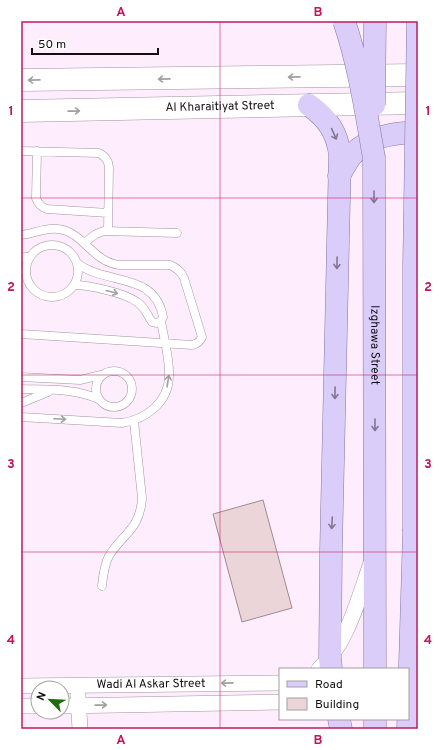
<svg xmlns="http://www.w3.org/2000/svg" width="439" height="750" font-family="Overpass,sans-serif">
  <rect width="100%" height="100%" fill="#feedfc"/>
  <!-- building -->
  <path fill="#ecd5d9" stroke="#a08a8e" d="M263 500 292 608 242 622 213 514Z"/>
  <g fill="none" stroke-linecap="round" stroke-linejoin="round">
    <!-- service casing -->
    <g stroke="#a393a0" stroke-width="9">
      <path id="service" d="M21 151 99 153C106 157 108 160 109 167L108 231
        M37 151 36 198C38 204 41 207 47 209L108 213
        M21 235C33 234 46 227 58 229 84 232 91 261 119 265H170C177 268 181 271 184 278L202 337C200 342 197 344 192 345L21 334
        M84 243 96 234 104 231 177 233
        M26 271a26 26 0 1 1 52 0a26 26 0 1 1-52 0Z
        M21 258 31 256
        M74 285C89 285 125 293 137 302 145 307 147 315 152 322L157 323 161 321 163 317C155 271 106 286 77 263
        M96 389a18 18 0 1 1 36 0a18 18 0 1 1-36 0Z
        M21 377 80 380 101 375
        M21 389C46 390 75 388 98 399
        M21 403 48 392
        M21 417 122 423C146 419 168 403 169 377 170 359 164 339 161 321
        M102 586C103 576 104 565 109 556 123 533 140 530 142 498L134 421"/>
    </g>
    <!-- minor casing -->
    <g stroke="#a393a0" stroke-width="16">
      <g id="minor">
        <path d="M319 669C347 645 359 597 371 563"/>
        <path id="s1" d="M21 686 280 683"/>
        <path d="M78 696 80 729"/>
        <path d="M21 706H38"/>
        <path d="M62 706 280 702"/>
      </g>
    </g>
    <!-- secondary casing -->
    <g stroke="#a393a0" stroke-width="23">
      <g id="secondary">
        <path d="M21 80 418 75"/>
        <path id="s2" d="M21 111 418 103"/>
      </g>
    </g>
    <!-- primary casing -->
    <g stroke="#8475a7" stroke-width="23">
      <g id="primary">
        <path d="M309 105C328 119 337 132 340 155L331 550 330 657 331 669"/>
        <path id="s3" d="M374 158 375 669"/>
        <path d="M339 176C343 169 347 161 352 155 369 137 395 132 418 133"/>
        <path d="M339 719 341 729"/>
        <path d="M375 729V719"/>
        <path d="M408 729 414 531"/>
      </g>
    </g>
    <!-- service -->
    <use href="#service" stroke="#fff" stroke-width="8"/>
    <!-- minor -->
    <use href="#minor" stroke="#fff" stroke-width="15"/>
    <!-- secondary -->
    <use href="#secondary" stroke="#fff" stroke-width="22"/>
    <!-- primary -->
    <use href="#primary" stroke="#dacdfa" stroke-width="22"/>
    <!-- primary-bridge casing -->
    <g stroke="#8475a7" stroke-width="23" stroke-linecap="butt">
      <path id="primary-bridge" d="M344 21C359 65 366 112 374 158
        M374 105 375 21
        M414 531V266L418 21"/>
    </g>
    <!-- primary-bridge -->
    <use href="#primary-bridge" stroke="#dacdfa" stroke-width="22"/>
  </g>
  <!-- one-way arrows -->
  <defs><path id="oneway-shaft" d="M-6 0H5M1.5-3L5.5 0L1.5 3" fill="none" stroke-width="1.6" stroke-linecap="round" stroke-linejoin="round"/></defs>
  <g stroke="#a19fa1">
    <use href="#oneway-shaft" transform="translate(294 77) rotate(179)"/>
    <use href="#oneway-shaft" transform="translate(164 79) rotate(179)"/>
    <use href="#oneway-shaft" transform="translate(34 80) rotate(179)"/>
    <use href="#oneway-shaft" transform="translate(74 111) rotate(-1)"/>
    <use href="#oneway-shaft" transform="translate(112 292) rotate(15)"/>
    <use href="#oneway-shaft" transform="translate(168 381) rotate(-81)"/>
    <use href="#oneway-shaft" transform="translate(60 419) rotate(3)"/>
    <use href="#oneway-shaft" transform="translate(227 683) rotate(179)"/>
    <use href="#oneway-shaft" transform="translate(101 705) rotate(-1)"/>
  </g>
  <g stroke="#817792">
    <use href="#oneway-shaft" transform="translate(334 134) rotate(66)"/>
    <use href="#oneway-shaft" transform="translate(374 197) rotate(90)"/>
    <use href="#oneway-shaft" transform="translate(337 263) rotate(91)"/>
    <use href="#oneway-shaft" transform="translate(335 393) rotate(91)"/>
    <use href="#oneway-shaft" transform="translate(375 425) rotate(90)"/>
    <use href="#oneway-shaft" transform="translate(332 523) rotate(93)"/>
  </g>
  <!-- grid -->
  <path fill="none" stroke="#c2185b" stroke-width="1" stroke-opacity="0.55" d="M220 21V729M21 198H418M21 375H418M21 552H418"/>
  <g text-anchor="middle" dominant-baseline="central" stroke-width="4" stroke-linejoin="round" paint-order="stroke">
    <!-- street labels -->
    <g font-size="12" fill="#140e13" stroke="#fff">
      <text stroke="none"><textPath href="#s2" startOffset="199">Al Kharaitiyat Street</textPath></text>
      <text stroke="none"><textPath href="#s3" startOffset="187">Izghawa Street</textPath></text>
      <text stroke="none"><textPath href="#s1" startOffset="130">Wadi Al Askar Street</textPath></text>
    </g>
  </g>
  <!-- border -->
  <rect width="439" height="750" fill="none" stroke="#ffffff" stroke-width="44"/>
  <!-- legend -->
  <rect x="279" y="668" width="130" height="52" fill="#ffffff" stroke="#a19fa1"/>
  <rect x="287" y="681" width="20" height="6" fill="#dacdfa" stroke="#a19fa1"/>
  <text x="315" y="688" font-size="12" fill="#140e13">Road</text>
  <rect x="287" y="698" width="20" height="12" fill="#ecd5d9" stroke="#a19fa1"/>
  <text x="315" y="708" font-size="12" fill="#140e13">Building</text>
  <!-- north arrow -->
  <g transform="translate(50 700) rotate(294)"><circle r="19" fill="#ffffff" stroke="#a19fa1"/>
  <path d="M0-3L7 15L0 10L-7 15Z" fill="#1f6c0e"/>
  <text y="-6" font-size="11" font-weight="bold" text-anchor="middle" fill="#140e13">N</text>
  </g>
  <!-- scale -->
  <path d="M32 48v6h126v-6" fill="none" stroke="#140e13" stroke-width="2"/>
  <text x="38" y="48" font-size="12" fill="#140e13" stroke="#ffffff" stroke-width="3" paint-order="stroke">50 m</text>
  <rect x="22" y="22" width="395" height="706" fill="none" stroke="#c2185b" stroke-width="1.5"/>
  <g font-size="13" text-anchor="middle" font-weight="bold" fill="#c2185b">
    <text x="121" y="16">A</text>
    <text x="318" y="16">B</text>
    <text x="11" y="115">1</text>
    <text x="428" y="115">1</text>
    <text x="11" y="291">2</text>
    <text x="428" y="291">2</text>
    <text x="11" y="468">3</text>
    <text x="428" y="468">3</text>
    <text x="11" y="644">4</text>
    <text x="428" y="644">4</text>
    <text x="121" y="744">A</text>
    <text x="318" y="744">B</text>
  </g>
</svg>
